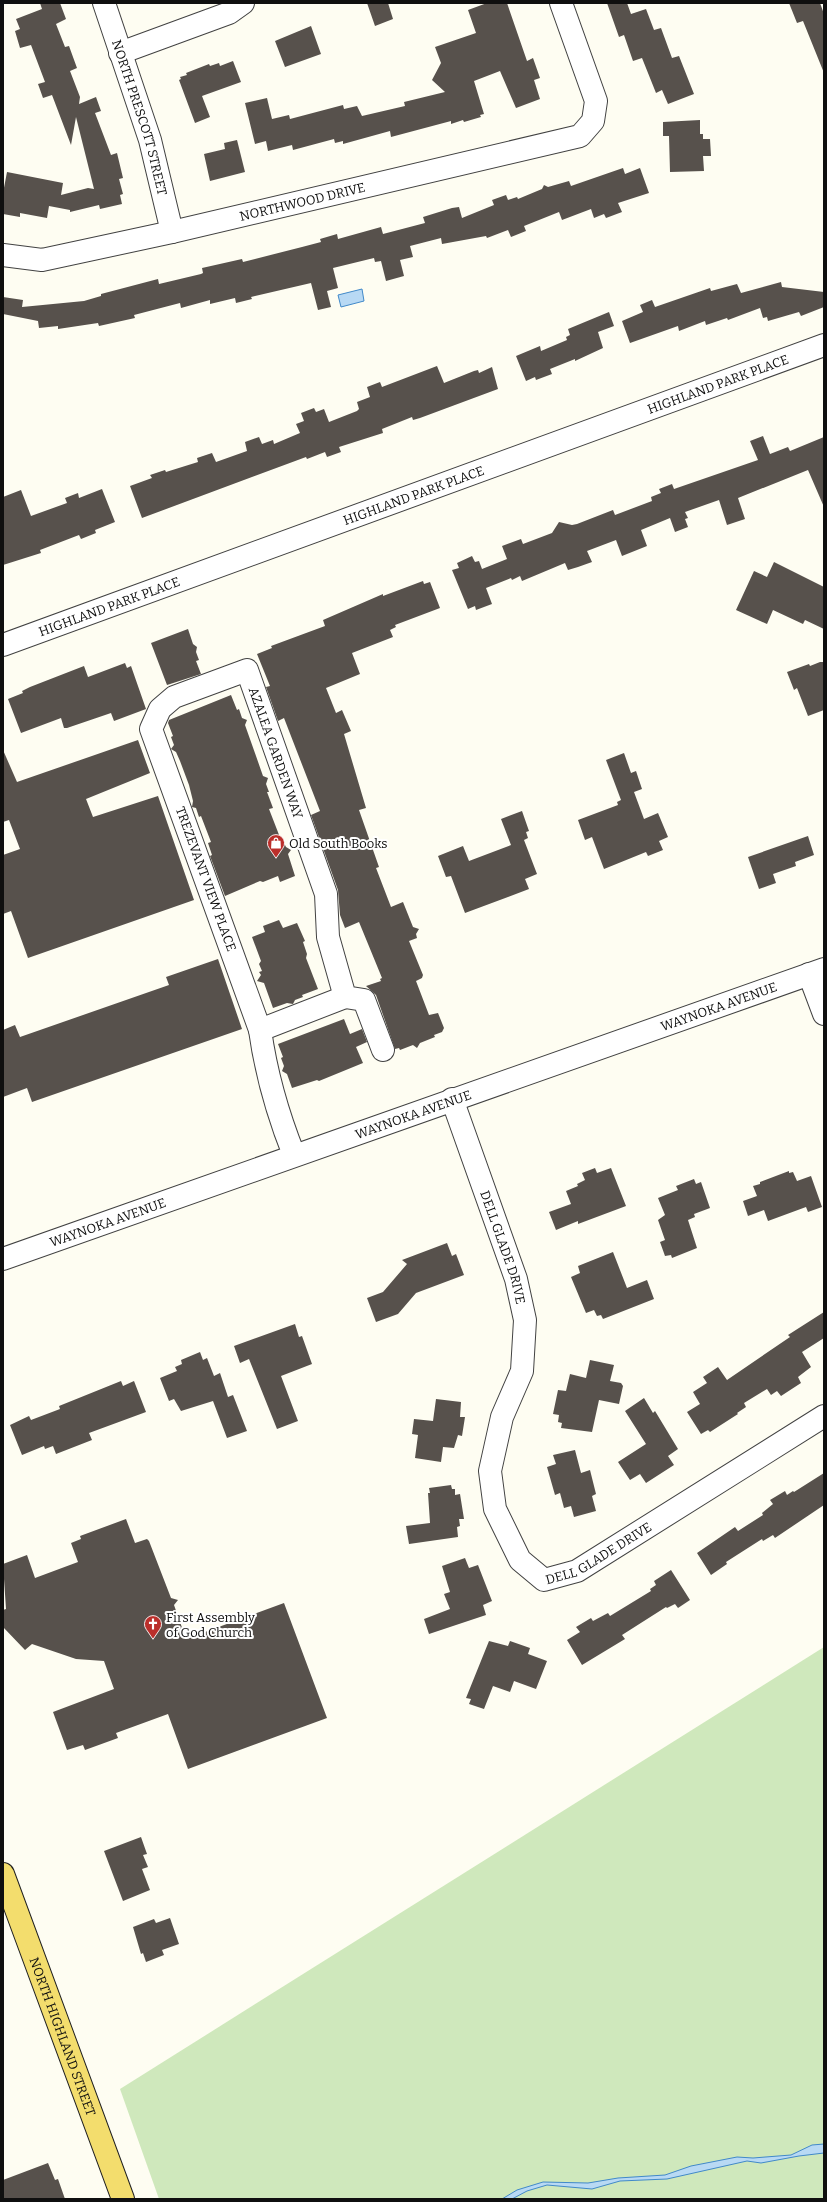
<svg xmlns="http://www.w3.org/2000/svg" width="827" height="2202" font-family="Bitter,serif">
  <rect width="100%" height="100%" fill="#fefdf2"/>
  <!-- green -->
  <path fill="#cfe8bc" d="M824 1647V2199H159L120 2089Z"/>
  <!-- water -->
  <path fill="#b8d9f4" stroke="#4189c9" d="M362 289 364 301 341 307 338 295Z
    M824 2144V2153L799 2156 761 2163 747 2161 667 2179 620 2181 592 2189 547 2185 527 2191 512 2199H502L517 2190 543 2182 588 2183 618 2178 665 2175 691 2166 737 2157 753 2158 791 2155 812 2145Z"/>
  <!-- building -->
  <path fill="#57514c" d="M40 3H60L66 19 56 24 65 47 69 46 77 68 70 71 80 97 79 104 96 97 101 111 95 113 111 155 117 153 123 178 119 179 123 194 120 195 122 204 100 209 99 205 70 212V210L49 206 47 218 20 213V217L3 214V193L7 172 63 183 61 195 88 188 94 189 76 117 71 145 52 95 43 98 38 84 45 82 31 45 20 48 15 31 20 29 16 19 42 9Z
    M367 3H388L393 19 375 26Z
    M487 3H507L527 61 533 58 540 78 534 80 540 99 516 108 500 71 474 81 484 114 480 115 481 117 464 122 463 120 451 124V121L391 137 390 131 343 144V141L335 143 334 139 293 150 292 145 268 151 266 141 255 144 245 103 267 98 272 119 289 115 290 119 343 105 344 109 357 106 362 116 405 106 404 102 445 92 432 80 441 63 435 47 476 33 468 10Z
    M607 3H627L631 14 646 9 654 30 661 28 672 58 679 56 694 94 668 104 662 90 656 93 642 58 633 61 624 35 619 37Z
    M789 3H820L824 14V73L803 21 797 23Z
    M311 26 321 54 285 67 275 41Z
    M233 61 241 82 202 96 210 117 195 123 179 80 181 79 180 77 187 75 186 73 209 64 210 66 219 63 220 66Z
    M700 120V134H703V139H710L711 156H703L704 171 670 172 669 136H663V122Z
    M237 140 245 172 210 181 204 154 225 149 224 143Z
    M623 168 625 174 640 168 649 193 618 203 622 212 606 218 604 214 594 218 591 209 562 220 559 212 524 226 526 231 511 237 508 230 487 238 486 236 442 244 441 238 410 246 413 257 400 260 404 276 386 281 381 261 375 262 374 258 333 268 338 288 327 291 331 307 318 310 311 283 251 297 252 299 236 303 235 298 210 304V300L181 308 180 303 134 315 135 318 99 326 98 323 58 329V326L39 328 38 321 3 314V297L23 300 22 307 84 301 101 296V294L158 279 159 284 201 274 203 273 202 268 242 259 243 262 302 247 321 242 320 239 337 234 338 239 381 227 383 234 425 223 423 217 452 208 459 207 462 218 494 205 492 200 506 195 508 200 517 197 518 199 542 189 544 185 548 187 569 181 571 186Z
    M781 282 782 287 824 292V307L801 316 799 312 768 321 767 317 763 318 760 308 728 320 727 318 706 325 705 321 679 331 678 326 630 343 622 321 643 312 640 305 652 300 655 307 710 288 711 291 737 284 741 293Z
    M609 312 614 326 598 332 603 348 575 361V359L550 369 552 374 536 380 535 377 526 381 516 356 540 346 541 351 567 340 566 337 570 335 568 329Z
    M437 366 444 383 474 371 478 370 479 373 492 367 498 389 420 418 413 420 412 417 382 429 383 433 339 447 341 452 327 457 325 452 307 459 306 457 142 518 130 486 152 478 150 475 165 470 166 472 198 462 197 458 212 453 216 462 247 451 245 442 259 437 262 444 273 440 274 444 300 433 296 424 304 421 301 413 314 408 316 412 324 409 329 422 357 411 359 409 357 402 370 397 367 387 380 382 382 387Z
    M763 436 770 454 788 447 790 451 824 437V507L808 470 738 498 745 519 727 525 719 500 685 512 688 518 685 519 688 527 675 532 670 518 641 530 647 546 622 556 616 540 587 551 592 562 578 567 568 570 565 563 522 581 520 576 512 580 511 578 486 588 492 604 476 610 475 606 468 609 452 570 459 568 457 563 472 556 475 562 479 561 482 569 507 559 502 546 521 539 523 544 552 533 559 522 572 525 577 524 613 510 615 515 652 501 651 497 661 493 659 489 672 484 674 489 758 460 750 441Z
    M102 489 115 522 95 530 96 533 81 539 79 535 40 550 41 553 3 565V497L21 490 31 516 67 503 65 498 78 493 79 498Z
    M774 562 824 587V629L805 620 803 624 773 610 767 624 736 610 754 571 767 577Z
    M423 581 424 584 430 582 440 608 395 625 396 627 390 630 393 637 352 653 360 674 326 688 336 713 342 710 351 731 344 734 366 808 359 810 379 867 376 868 391 907 403 902 413 927 419 929 416 934 417 938 409 941 423 975 422 978 416 981 429 1015 438 1013 444 1028 442 1032 434 1035 435 1037 420 1043 417 1048 413 1045 400 1050 399 1048 395 1049 376 995 366 986 381 981 380 979 382 978 359 922 345 928 340 915 338 890 311 815 320 811 284 718 278 721 266 687 270 686 257 654 272 648 271 646 325 626 323 620 383 594V596Z
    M188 629 193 644 197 647 196 652 199 660 196 661 201 674 167 685 151 643Z
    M820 662H824V710L808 716 797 688 794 690 787 672 809 664 810 666Z
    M125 663 127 668 131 666 146 709 114 721 111 713 67 728H64L61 718 21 733 8 699 23 693 22 691 30 687 84 666 88 677Z
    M231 695 237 710 239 709 242 718 247 720 245 725 256 756 263 776 268 778 266 784 269 792H267L273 808 269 809 281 840 282 839 286 847 291 850 288 854 295 876 280 882 278 876 263 882 260 881 225 896 210 856 212 855 208 843 211 842 201 816 199 817 196 808 192 807 193 801 189 785 180 761 176 752 171 749 174 745 171 737 173 736 168 723 169 720Z
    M138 740 150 773 86 799 93 817 158 796 194 900 28 958 11 911 3 914V855L20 849 9 820 3 822V750L17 782Z
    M624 753 631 773 636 771 642 789 634 792 644 819 658 813 668 837 659 841 663 850 648 856 646 852 604 869 592 837 585 840 578 820 618 805 617 802 621 800 606 760Z
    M522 811 529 831 526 832 528 838 524 840 537 874 525 879 529 889 465 913 451 876 446 877 438 856 463 846 469 861 511 845 501 819Z
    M808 836 814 855 795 862 796 866 773 874 776 883 759 889 748 857Z
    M279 920 283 928 297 923 305 941 303 942 307 954 306 958 318 989 302 995 303 997 295 1000 293 1004 287 1003 273 1008 264 983 257 981 261 975 259 972 262 971 259 964 261 961 252 937 265 932 263 926Z
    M218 959 242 1029 32 1102 27 1088 3 1097V1030L15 1025 20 1037 169 985 166 977Z
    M344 1019 350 1034 362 1029 367 1042 356 1047 363 1063 319 1081 317 1080 292 1088 287 1074 282 1071 284 1066 281 1058 283 1057 278 1044Z
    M595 1168 597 1173 611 1168 626 1206 578 1224V1221L556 1230 549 1212 571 1204 566 1191 578 1186 577 1184 585 1180 582 1173Z
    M789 1171V1173L793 1172 797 1181 811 1176 822 1207 808 1212 806 1207 768 1221 764 1210 748 1216 743 1201 757 1196 753 1186 760 1184V1182Z
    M694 1179 696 1184 701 1182 710 1208 694 1214 695 1217 688 1220 697 1248 672 1258 671 1255 665 1256 660 1242 665 1240 658 1220 665 1215 658 1198 678 1190 676 1186Z
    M447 1243 452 1256 456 1254 464 1275 416 1293 398 1314 376 1322 367 1298 383 1292 407 1264 402 1260Z
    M613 1252 627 1288 647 1280 654 1299 603 1319 601 1315 597 1316 594 1310 586 1313 571 1277 580 1273 578 1266Z
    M824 1312V1338L802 1352 811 1367 798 1377 801 1383 781 1396 777 1391 771 1395 767 1389 744 1403 746 1407 737 1413 738 1414 710 1432 708 1430 701 1434 687 1412 700 1404 693 1392 707 1383 703 1377 718 1367 727 1380 790 1337 788 1335Z
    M295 1324 299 1337 302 1336 312 1364 281 1376 298 1421 277 1429 249 1359 240 1363 234 1346Z
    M200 1352 203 1360 207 1358 214 1376 220 1373 228 1397 233 1395 247 1431 227 1438 213 1401 181 1411 174 1399 169 1401 160 1378 177 1371 175 1367 182 1364 181 1360Z
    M590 1360 614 1365 610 1381 621 1383 623 1386 619 1404 599 1400 592 1432 561 1428 562 1423 558 1422 559 1415 553 1414 558 1390 566 1391 570 1374 586 1378Z
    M121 1381 123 1386 134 1381 146 1412 89 1433 92 1440 56 1454 53 1446 45 1449 44 1446 22 1455 10 1425 29 1416 31 1420 60 1409 59 1406Z
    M644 1398 653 1413 655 1411 678 1449 668 1456 674 1465 646 1483 640 1474 630 1480 618 1462 646 1444 625 1411Z
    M436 1399 461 1402 460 1417H465L462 1436 458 1435 454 1448 443 1447 441 1462 415 1458 418 1435 412 1434 414 1419 433 1421Z
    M575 1450 581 1473 590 1470 596 1494 592 1496 596 1511 574 1517 571 1506 564 1508 560 1493 555 1495 547 1467 556 1464 553 1455Z
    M824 1473V1505L775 1538 773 1535 763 1541 762 1539 726 1562 727 1564 711 1575 697 1553 735 1527 738 1531 763 1515 762 1513 773 1504 770 1500 785 1491 787 1495 793 1491 794 1492Z
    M451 1485 452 1489H455V1495L460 1494 464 1519H459L460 1526 457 1527 458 1537 409 1544 406 1526 430 1523 428 1493H430L429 1488Z
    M126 1519 135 1543 147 1539 149 1541 171 1598 178 1600 174 1605 186 1639 284 1603 327 1718 188 1769 168 1714 116 1733 118 1738 85 1750 83 1745 67 1750 53 1712 114 1689 104 1661 76 1659 32 1644 25 1650 3 1627V1610L6 1609 3 1564 27 1555 35 1578 78 1562 71 1543 81 1539 80 1536Z
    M465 1558 469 1568 478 1565 492 1601 483 1605 486 1615 429 1634 424 1619 450 1609 444 1594 450 1592 442 1566Z
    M671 1570 690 1600 678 1608 675 1604 667 1608 666 1607 622 1635 625 1639 582 1665 567 1640 580 1632 576 1627 591 1618 593 1621 608 1613 610 1616 651 1591 650 1589 656 1585 654 1581Z
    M489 1641 508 1646 510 1641 530 1648 528 1654 547 1661 536 1689 514 1681 510 1692 493 1686 484 1709 469 1704 471 1699 466 1698Z
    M141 1837 147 1854 143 1855 148 1867 142 1869 150 1890 123 1901 104 1851Z
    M170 1918 179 1944 162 1950 164 1955 146 1962 143 1953 141 1954 133 1927 154 1919 156 1923Z
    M48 2163 55 2180 58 2179 65 2199H3V2180Z"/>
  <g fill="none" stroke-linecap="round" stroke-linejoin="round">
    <!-- minor casing -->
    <g stroke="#424242" stroke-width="24">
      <g id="minor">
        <path id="s1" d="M104 3 150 140 172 232"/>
        <path d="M120 53 229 13 243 3"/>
        <path id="s2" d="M3 255 42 260 172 232 580 136 593 121 596 101 561 3"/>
        <path id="s3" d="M3 645 824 345"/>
        <path d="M809 974 824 1014"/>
        <path id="s4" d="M260 1030 151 729 160 709 174 697 247 670 326 894 328 937 345 997 364 1000 383 1050"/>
        <path id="s5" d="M452 1099 516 1279 525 1320 522 1371 502 1417 490 1471 495 1509 520 1560 544 1580 577 1571 824 1416"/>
        <path d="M294 1155C278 1115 266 1073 260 1030L345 997"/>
        <path id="s6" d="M3 1259 824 969"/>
      </g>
    </g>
    <!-- major casing -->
    <g stroke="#202020" stroke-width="24">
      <g id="major">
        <path id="s7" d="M3 1874 123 2199"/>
      </g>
    </g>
    <!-- minor -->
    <use href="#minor" stroke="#fff" stroke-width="22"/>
    <!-- major -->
    <use href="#major" stroke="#f3dd6d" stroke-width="22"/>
  </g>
  <!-- icons -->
  <defs>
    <g id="shop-pin" transform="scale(0.9)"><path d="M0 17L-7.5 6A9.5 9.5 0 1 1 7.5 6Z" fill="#bb2f2b" stroke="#fff"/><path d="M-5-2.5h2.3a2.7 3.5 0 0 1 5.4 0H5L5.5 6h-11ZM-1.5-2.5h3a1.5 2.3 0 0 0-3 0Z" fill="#fff"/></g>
    <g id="church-pin" transform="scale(0.9)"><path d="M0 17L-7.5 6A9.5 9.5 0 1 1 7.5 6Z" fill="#bb2f2b" stroke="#fff"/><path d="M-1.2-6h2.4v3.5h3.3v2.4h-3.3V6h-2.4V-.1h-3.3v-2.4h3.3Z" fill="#fff"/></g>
  </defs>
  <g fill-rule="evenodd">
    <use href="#shop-pin" x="276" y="843"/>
    <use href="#church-pin" x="153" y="1624"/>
  </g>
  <g text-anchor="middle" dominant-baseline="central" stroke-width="4" stroke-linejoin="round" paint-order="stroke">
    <!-- street labels -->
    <g font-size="13" fill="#0f0f0f" stroke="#fff">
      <text stroke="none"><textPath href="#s1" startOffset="120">NORTH PRESCOTT STREET</textPath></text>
      <text stroke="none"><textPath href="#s2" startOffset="306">NORTHWOOD DRIVE</textPath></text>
      <text stroke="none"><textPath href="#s3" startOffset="761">HIGHLAND PARK PLACE</textPath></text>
      <text stroke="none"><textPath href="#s3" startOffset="437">HIGHLAND PARK PLACE</textPath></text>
      <text stroke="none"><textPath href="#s3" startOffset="113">HIGHLAND PARK PLACE</textPath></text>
      <text stroke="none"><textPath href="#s4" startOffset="526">AZALEA GARDEN WAY</textPath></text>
      <text transform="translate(206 879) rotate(70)">TREZEVANT VIEW PLACE</text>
      <text stroke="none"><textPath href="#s6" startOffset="759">WAYNOKA AVENUE</textPath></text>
      <text stroke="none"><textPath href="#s6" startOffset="435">WAYNOKA AVENUE</textPath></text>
      <text stroke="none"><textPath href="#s6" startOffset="111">WAYNOKA AVENUE</textPath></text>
      <text stroke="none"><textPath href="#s5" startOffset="157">DELL GLADE DRIVE</textPath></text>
      <text stroke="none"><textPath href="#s5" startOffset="577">DELL GLADE DRIVE</textPath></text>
      <text stroke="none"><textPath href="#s7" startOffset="173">NORTH HIGHLAND STREET</textPath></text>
    </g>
    <!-- poi labels -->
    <g font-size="13" fill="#0f0f0f" stroke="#fff" text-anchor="start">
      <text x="289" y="843">Old South Books</text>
      <text x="166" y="1617">First Assembly<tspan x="166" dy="15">of God Church</tspan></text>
    </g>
  </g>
  <!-- border -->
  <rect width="827" height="2202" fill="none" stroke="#0f0f0f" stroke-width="8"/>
</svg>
